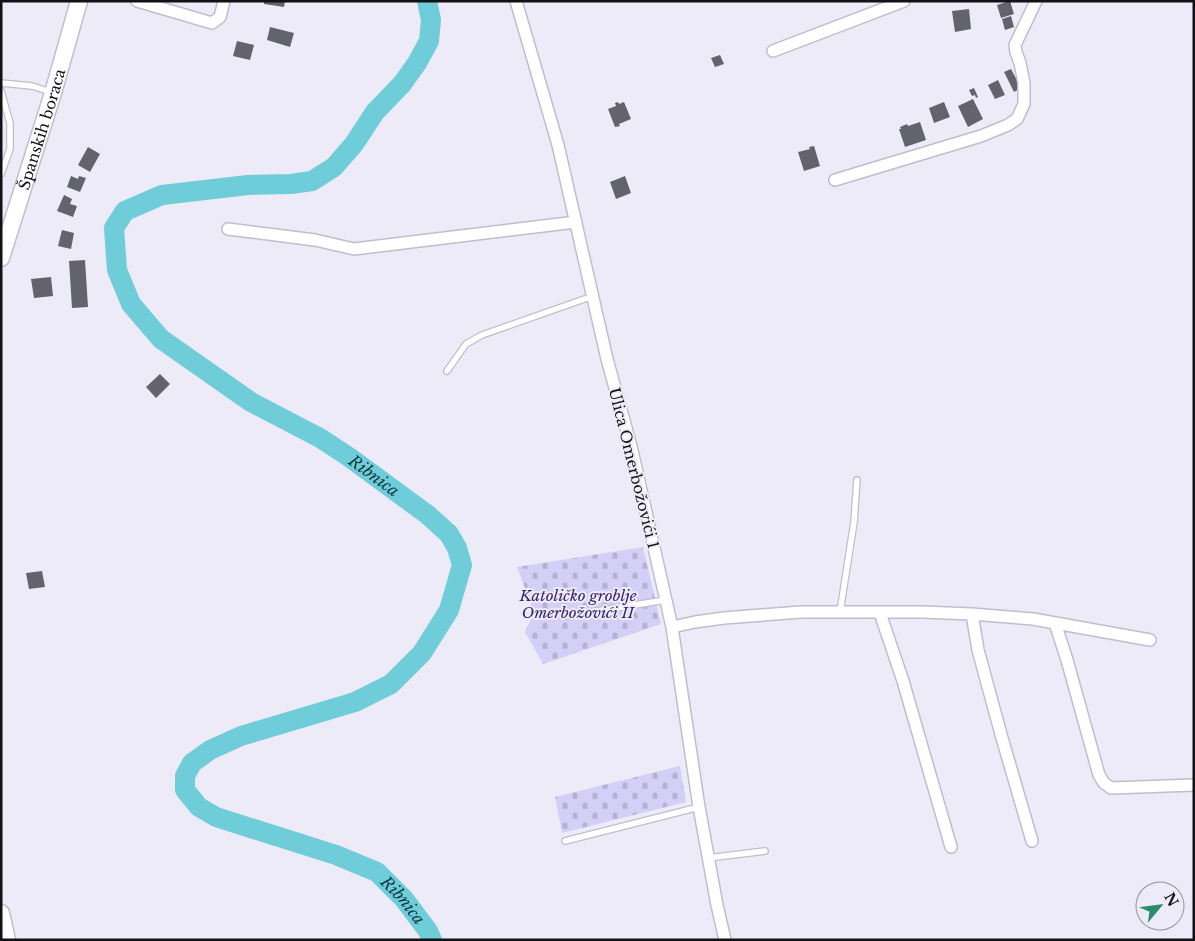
<svg xmlns="http://www.w3.org/2000/svg" width="1195" height="941" font-family="'Libre Baskerville',serif">
  <defs>
    <pattern id="cemetery-stones" width="16" height="16" patternUnits="userSpaceOnUse" patternTransform="scale(1.25)"><rect width="16" height="16" fill="#d4cff6"/><path d="M2 7V4a2 2 0 0 1 4 0v3zM10 15v-3a2 2 0 0 1 4 0v3z" fill="#b5b1d2"/></pattern>
  </defs>
  <rect width="100%" height="100%" fill="#ecebf7"/>
  <!-- cemetery -->
  <path fill="url(#cemetery-stones)" d="M643 547 661 624 543 664 525 632 531 619V604L517 567Z
    M680 766 686 802 562 833 555 797Z"/>
  <g fill="none" stroke-linecap="round" stroke-linejoin="round">
    <!-- river -->
    <path stroke="#6fccd9" stroke-width="20" id="s1" d="M427 1 431 20 429 41 417 63 402 84 375 112 354 144 334 167 312 181 291 184 248 185 162 195 125 211 114 228 117 270 131 304 161 339 251 402 320 438 349 457 428 515 449 534 457 548 462 565 449 610 422 653 391 684 355 702 241 736 210 750 192 763 185 776V790L199 807 216 817 336 855 377 872 404 899 428 931 432 940"/>
  </g>
  <!-- building -->
  <path fill="#63636e" d="M264 1H285L284 7 264 4Z
    M1010 1 1014 14 1001 18 997 5Z
    M969 9 971 29 955 32 952 11Z
    M1011 16 1014 27 1005 30 1002 19Z
    M270 27 294 33 290 47 267 40Z
    M237 41 254 45 250 60 233 56Z
    M720 55 724 64 715 67 711 58Z
    M1011 69 1021 88 1014 92 1004 72Z
    M998 80 1005 95 995 99 988 85Z
    M974 88 978 97 976 98 975 95 972 96 969 90Z
    M973 99 983 119 968 127 958 106Z
    M618 102 619 104 624 102 631 119 619 124 620 126 615 127 608 109 616 106 615 103Z
    M944 102 950 117 934 123 929 108Z
    M920 122 926 140 905 147 899 129H901L900 127 907 124 908 126Z
    M814 146 820 166 804 171 798 152 810 149 809 147Z
    M88 147 100 154 90 172 78 165Z
    M71 176 78 179 79 176 86 178 80 192 67 187Z
    M625 176 631 193 616 199 610 182Z
    M64 195 72 199 70 204 77 206 73 217 57 211Z
    M62 230 74 233 71 249 58 246Z
    M85 260 88 307 72 308 69 261Z
    M51 277 53 296 34 298 31 279Z
    M160 374 170 384 156 398 146 387Z
    M42 571 45 587 29 589 26 573Z"/>
  <g fill="none" stroke-linecap="round" stroke-linejoin="round">
    <!-- lane casing -->
    <g stroke="#c0beca" stroke-width="8">
      <path id="lane" d="M1 83 32 86 51 92
        M1 91 10 123V149L1 174
        M447 371 466 344 482 335 593 296
        M840 612 854 522 857 480
        M565 616 666 600
        M565 841 699 807
        M708 858 765 851"/>
    </g>
    <!-- street casing -->
    <g stroke="#c0beca" stroke-width="14">
      <path id="street" d="M137 1 212 23 220 17 224 1
        M516 1 558 145 607 359 631 446 672 627 699 807 717 905 725 940
        M773 51 904 1
        M835 180 981 136 1008 125 1017 119 1024 104V83L1020 63 1016 52 1015 45 1036 1
        M228 229 315 240 354 249 576 222
        M880 613 903 681 951 847
        M972 614 978 650 1002 738 1032 841
        M1055 623 1067 660 1099 775 1104 783 1111 788 1194 785
        M672 627 695 622 724 618 801 612H922L972 614 1033 619 1150 640"/>
    </g>
    <!-- secondary casing -->
    <g stroke="#c0beca" stroke-width="19">
      <g id="secondary">
        <path id="s2" d="M1 258 53 93 79 1"/>
        <path d="M1 913 7 940"/>
      </g>
    </g>
    <!-- lane -->
    <use href="#lane" stroke="#fff" stroke-width="5.5"/>
    <!-- street -->
    <use href="#street" stroke="#fff" stroke-width="11"/>
    <!-- secondary -->
    <use href="#secondary" stroke="#fff" stroke-width="16"/>
  </g>
  <g text-anchor="middle" dominant-baseline="central" stroke-width="4" stroke-linejoin="round" paint-order="stroke">
    <!-- street labels -->
    <g font-size="15" fill="#121216" stroke="#ecebf7">
      <text stroke="none"><textPath href="#s2" startOffset="135">Španskih boraca</textPath></text>
      <text transform="translate(634 468) rotate(76)">Ulica Omerbožovići 1</text>
    </g>
    <!-- park labels -->
    <g font-size="15" font-style="italic" fill="#38236c" stroke="#ecebf7">
      <text x="578" y="595">Katoličko groblje<tspan x="578" dy="17">Omerbožovići II</tspan></text>
    </g>
    <!-- water labels -->
    <g font-size="16" font-style="italic" fill="#0b383e" stroke="#ecebf7">
      <text stroke="none"><textPath href="#s1" startOffset="815">Ribnica</textPath></text>
      <text stroke="none"><textPath href="#s1" startOffset="1580">Ribnica</textPath></text>
    </g>
  </g>
  <!-- border -->
  <rect width="1195" height="941" fill="none" stroke="#121216" stroke-width="5"/>
  <!-- north arrow -->
  <g transform="translate(1160 906) rotate(61)"><circle r="24" fill="#ecebf7" stroke="#95949d"/>
  <path d="M0-4L9 19L0 12L-9 19Z" fill="#288e6a"/>
  <text y="-8" font-size="14" font-weight="bold" text-anchor="middle" fill="#121216">N</text>
  </g>
</svg>
